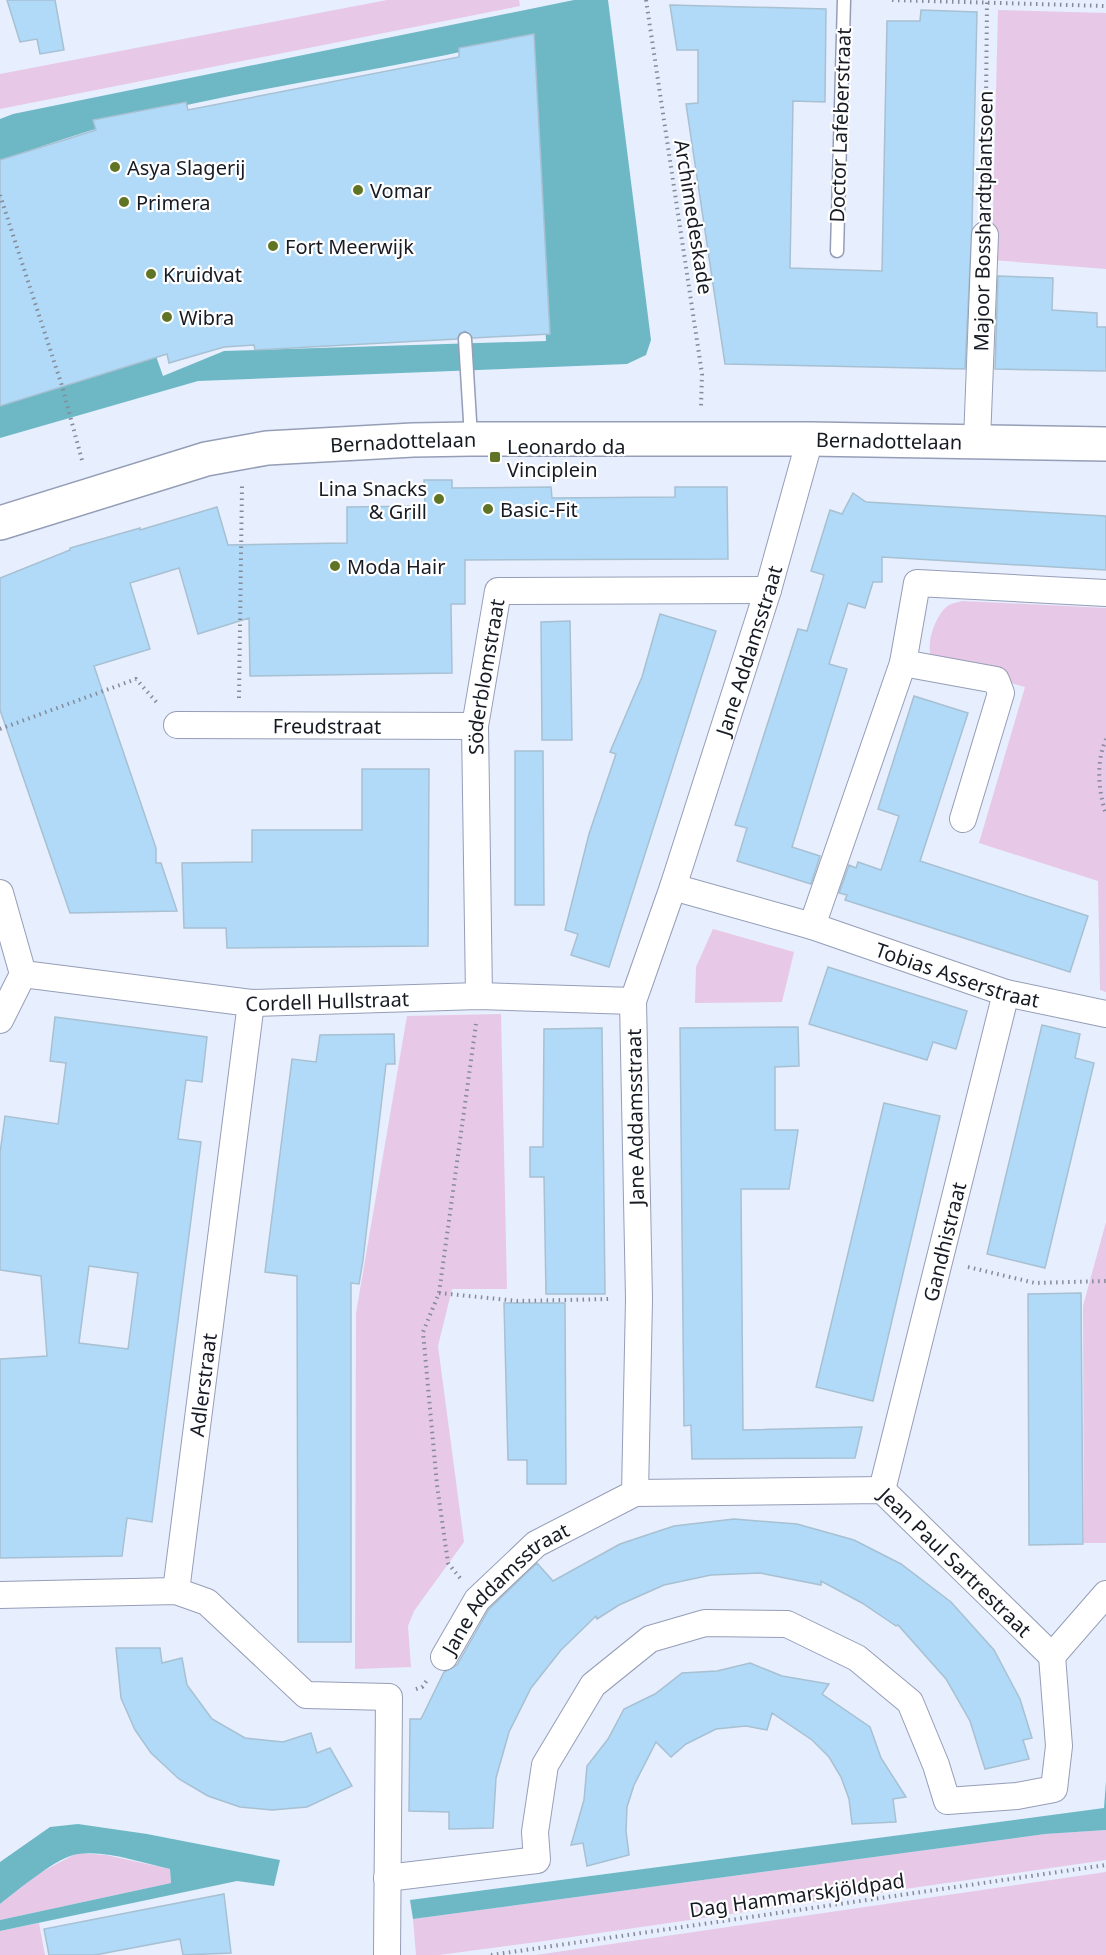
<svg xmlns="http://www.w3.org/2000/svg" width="1106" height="1955" font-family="'Noto Sans',sans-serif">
  <rect width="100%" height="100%" fill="#e7eefe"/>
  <!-- green -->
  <path fill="#e7c8e6" d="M387 0H519L520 6 0 109V74Z
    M998 10 1106 13V269L992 260Z
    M963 601 1106 608V992L1100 990 1098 881 979 843 1025 687 932 660C925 646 935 614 949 605 953 603 958 602 963 601Z
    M713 929 794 952 782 1002 695 1003 696 967Z
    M501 1014 507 1289H452L438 1346 464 1542 414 1611 408 1626 411 1667 355 1669 356 1313 407 1016Z
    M1106 1222V1543H1084L1083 1306Z
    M1106 1830V1860L537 1942 439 1955H416L413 1919 1045 1834Z
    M77 1853 106 1855 170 1869 171 1883 0 1920V1904L38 1874Z
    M1106 1872V1955H536Z
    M39 1923 45 1955H0V1931Z"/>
  <!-- water -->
  <path fill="#6eb8c6" d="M574 0H608L651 340 646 355 627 364 198 381 0 438V400L156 356 163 376 224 351 546 341 533 35C413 66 290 81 170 109 112 122 56 141 0 161V119L13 114Z
    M1106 1781V1830L1045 1834 413 1919 410 1900 1104 1808Z
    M78 1824 147 1834 280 1860 274 1886 237 1881 0 1931V1920L171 1883 170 1869C142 1863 107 1850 78 1854 58 1856 17 1891 0 1904V1862L50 1827Z"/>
  <!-- building -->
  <path fill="#b0daf8" stroke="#a7c0d2" stroke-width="1.5" fill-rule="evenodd" d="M7 0H55L64 50 40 54 37 39 20 42Z
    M670 5 826 9 825 102 793 101 790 268 882 271 887 21H920L921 10 977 12 972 227 965 369 725 364 686 104 698 103V50H677Z
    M534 34 550 334 473 338 465 331 460 333 457 339 255 350 254 345 224 347 169 363 167 354 0 406V160L96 130 93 120 186 102 188 110 459 57V48Z
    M998 276 1053 278 1052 310 1097 313V327H1106V371L995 369Z
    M424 480H452V488L551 487 552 498 675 497V487H727L728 559 465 560V604H451L452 673 250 676 249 618 198 634 179 568 130 583 150 649 94 666 156 848V863H161L177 911 70 913 0 710V578L70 550V548L140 528V530L217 507 228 545 347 543V507L425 506Z
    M853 493 866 502 1106 516V570L882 557V582H873L865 608 848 603 829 664 847 669 792 847 820 856 811 884 737 861 747 828 735 825 798 629 807 631 824 575 811 571 830 510 842 514Z
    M660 614 716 631 609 967 571 955 578 934 565 930 589 834 616 754 610 752 642 677Z
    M570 621 572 740H542L541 622Z
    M914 696 968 713 920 861 1088 916 1070 972 845 900 847 895 839 893 849 865 856 868 858 862 881 870 899 816 878 809Z
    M515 751H543L544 905H515Z
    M362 769H429L428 946 227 948 226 928H184L182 863 252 862V830H362Z
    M828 967 967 1011 956 1049 933 1042 927 1060 809 1024Z
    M55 1017 207 1037 202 1082 186 1080 178 1139 201 1142 152 1522 127 1518 122 1556 0 1558V1359L47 1356 41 1276 0 1270V1153L5 1116 58 1124 66 1063 50 1061ZM89 1266 138 1273 128 1349 79 1343Z
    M1042 1025 1080 1034 1075 1058 1094 1063 1045 1268 987 1254Z
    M798 1027 799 1066 775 1067V1130H798L789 1189H741L743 1430 862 1427 855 1458 692 1459 691 1425 684 1426 680 1028Z
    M602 1028 605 1294H546L544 1177H530V1147H543L544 1029Z
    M394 1034 395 1064H386L363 1260 359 1284 351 1283V1642H298L297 1276 265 1272 292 1059 316 1062 320 1035Z
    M884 1103 940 1116 873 1401 816 1387Z
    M1081 1293 1083 1544 1029 1545 1028 1294Z
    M504 1303H565L566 1484H527V1460H508Z
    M734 1519 797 1524 854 1540 901 1564 951 1602 994 1650 1020 1699 1032 1738 1023 1740 1029 1759 985 1769 970 1721 946 1679 898 1625 896 1626 862 1603 821 1581V1585L760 1573 711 1575 664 1585 619 1605 597 1619 596 1616 561 1650 531 1688 509 1732 496 1778 493 1828 449 1829V1812L409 1811 410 1719H421L444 1672 457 1665 489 1609 537 1563 553 1581 620 1544 674 1526Z
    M116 1648H160L162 1663 182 1658 187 1685 212 1719 245 1738 283 1742 311 1733 317 1753 330 1748 352 1786 307 1807 272 1810 240 1807 208 1796 179 1779 151 1753 135 1730 121 1698Z
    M750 1663 782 1676 829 1684 822 1694 870 1727 881 1758 906 1797 893 1799 896 1822 852 1824 849 1799 841 1777 829 1757 812 1740 772 1713 767 1730 746 1726 716 1729 686 1744 671 1757 656 1742 634 1785 627 1807 626 1831 629 1855 587 1866 583 1843 571 1845 584 1800 587 1766 608 1739 624 1709 655 1694 682 1673 717 1671Z
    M224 1894 231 1953 183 1955 180 1939 95 1955H49L44 1929Z"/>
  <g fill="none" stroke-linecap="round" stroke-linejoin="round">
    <!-- lane casing -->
    <g stroke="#959eb7" stroke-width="15">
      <path id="lane" d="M837 251 844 0
        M465 339 471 437"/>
    </g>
    <!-- street casing -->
    <g stroke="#959eb7" stroke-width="28">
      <g id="street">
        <path d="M977 441 985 235"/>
        <path d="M903 663 996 680 1001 693 963 819"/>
        <path id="s1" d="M177 725 475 726"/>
        <path id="s2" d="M673 887 812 926 1006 993 1106 1014"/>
        <path d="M0 893 23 974 0 1020"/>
        <path d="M812 926 903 663 917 583 1106 593"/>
        <path id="s3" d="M23 974 251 1003 479 996 633 1001"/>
        <path id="s4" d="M479 996 475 726 498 591 768 590"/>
        <path id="s5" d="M882 1490 1006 993"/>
        <path id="s6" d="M635 1493 882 1490 1052 1656"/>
        <path id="s7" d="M176 1591 251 1003"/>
        <path d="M0 1595 176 1591 207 1602 306 1695 389 1697 387 1955"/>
        <path d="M1052 1656 1106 1594"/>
        <path id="s8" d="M444 1657 477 1600 536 1544 635 1493 639 1299 633 1001 673 887 768 590 810 439"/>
        <path d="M387 1878 537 1860 535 1832 545 1765 593 1685 650 1639 705 1623 787 1624 857 1658 910 1702 936 1765 947 1801 1017 1796 1054 1789 1059 1746 1052 1656"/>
      </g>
    </g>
    <!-- secondary casing -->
    <g stroke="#959eb7" stroke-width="36">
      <g id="secondary">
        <path id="s9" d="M0 523 206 459 267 448 413 440 471 439H810L1106 444"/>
      </g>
    </g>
    <!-- path -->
    <path stroke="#858b98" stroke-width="4" stroke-dasharray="1.5 4.5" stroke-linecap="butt" d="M646 0 702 374 701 406
      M892 0 1106 6
      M0 195 62 386 83 464
      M985 208 987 2
      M239 698 242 486
      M0 729 136 679 159 705
      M1106 739C1096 762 1098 790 1106 814
      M968 1267 1035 1283 1106 1281
      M439 1293 518 1301 612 1299
      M460 1578 448 1563 437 1485 423 1332 439 1293 476 1024
      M416 1689 422 1687 428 1679
      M491 1955 1106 1865"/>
    <!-- lane -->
    <use href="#lane" stroke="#fff" stroke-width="12"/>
    <!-- street -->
    <use href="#street" stroke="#fff" stroke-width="26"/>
    <!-- secondary -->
    <use href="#secondary" stroke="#fff" stroke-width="33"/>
  </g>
  <!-- markers -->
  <g fill="#5f7424" stroke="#fff" stroke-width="2">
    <circle cx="115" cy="167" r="6"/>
    <circle cx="358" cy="190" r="6"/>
    <circle cx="124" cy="202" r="6"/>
    <circle cx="273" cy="246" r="6"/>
    <circle cx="151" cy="274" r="6"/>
    <circle cx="167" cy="317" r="6"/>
    <rect x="489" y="451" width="12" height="12" rx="3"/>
    <circle cx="439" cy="499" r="6"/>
    <circle cx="488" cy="509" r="6"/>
    <circle cx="335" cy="566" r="6"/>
  </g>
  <g text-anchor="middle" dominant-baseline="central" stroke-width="4.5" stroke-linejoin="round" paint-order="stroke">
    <!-- street labels -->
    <g font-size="20" fill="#161a23" stroke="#fff">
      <text transform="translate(840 125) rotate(-88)">Doctor Lafeberstraat</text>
      <text transform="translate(694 217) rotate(81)">Archimedeskade</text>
      <text transform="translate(983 221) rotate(-89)">Majoor Bosshardtplantsoen</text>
      <text stroke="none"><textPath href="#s9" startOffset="900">Bernadottelaan</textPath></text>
      <text stroke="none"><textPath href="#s9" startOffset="414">Bernadottelaan</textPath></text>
      <text stroke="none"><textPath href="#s8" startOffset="1120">Jane Addamsstraat</textPath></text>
      <text stroke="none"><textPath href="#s4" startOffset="320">Söderblomstraat</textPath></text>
      <text stroke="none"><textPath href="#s1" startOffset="150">Freudstraat</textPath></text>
      <text stroke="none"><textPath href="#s2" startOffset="298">Tobias Asserstraat</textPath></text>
      <text stroke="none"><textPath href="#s3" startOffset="306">Cordell Hullstraat</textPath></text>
      <text transform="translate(635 1117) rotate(-91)">Jane Addamsstraat</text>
      <text stroke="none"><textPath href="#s5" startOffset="256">Gandhistraat</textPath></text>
      <text stroke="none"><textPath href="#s7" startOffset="208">Adlerstraat</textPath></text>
      <text stroke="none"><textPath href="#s6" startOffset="350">Jean Paul Sartrestraat</textPath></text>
      <text stroke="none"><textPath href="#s8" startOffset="94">Jane Addamsstraat</textPath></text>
      <text transform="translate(797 1895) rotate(-8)">Dag Hammarskjöldpad</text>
    </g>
    <!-- poi labels -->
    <g font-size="20" fill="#161a23" stroke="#fff" text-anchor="start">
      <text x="127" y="167">Asya Slagerij</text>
      <text x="370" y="190">Vomar</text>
      <text x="136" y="202">Primera</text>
      <text x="285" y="246">Fort Meerwijk</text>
      <text x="163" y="274">Kruidvat</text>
      <text x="179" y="317">Wibra</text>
      <text x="507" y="446">Leonardo da<tspan x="507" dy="23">Vinciplein</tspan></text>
      <text x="427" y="488" text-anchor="end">Lina Snacks<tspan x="427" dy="23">&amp; Grill</tspan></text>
      <text x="500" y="509">Basic-Fit</text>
      <text x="347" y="566">Moda Hair</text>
    </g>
  </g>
</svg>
